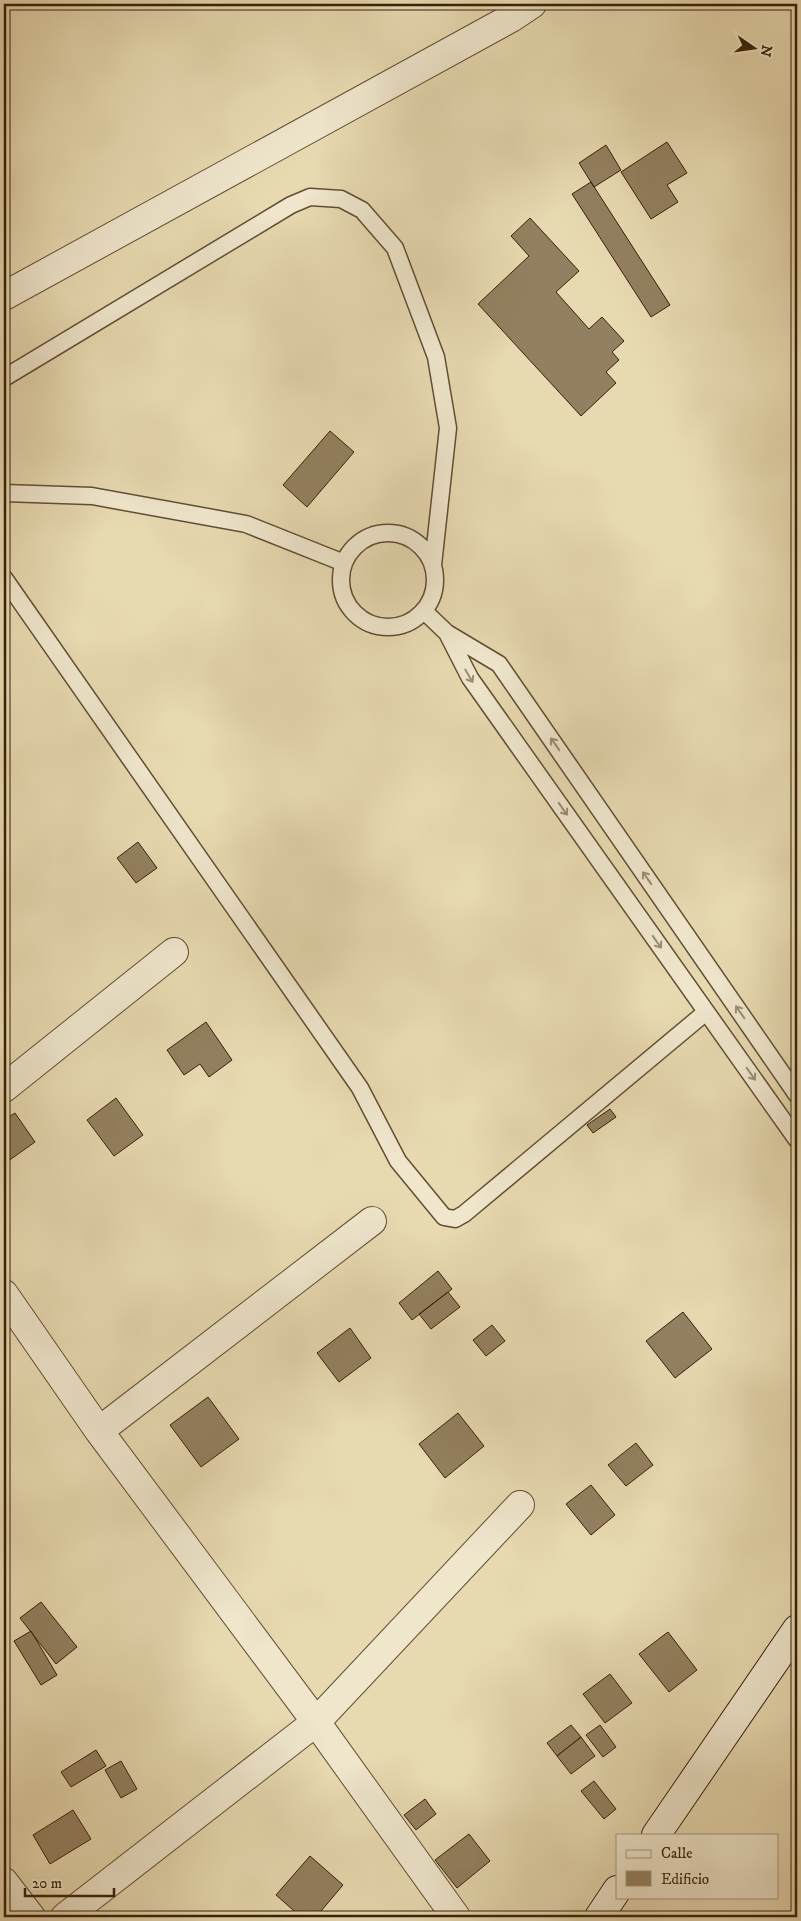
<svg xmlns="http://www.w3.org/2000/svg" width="801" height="1921" font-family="'IM FELL DW Pica',serif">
  <rect width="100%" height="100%" fill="#e7d9b0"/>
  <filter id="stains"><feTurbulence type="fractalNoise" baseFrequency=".004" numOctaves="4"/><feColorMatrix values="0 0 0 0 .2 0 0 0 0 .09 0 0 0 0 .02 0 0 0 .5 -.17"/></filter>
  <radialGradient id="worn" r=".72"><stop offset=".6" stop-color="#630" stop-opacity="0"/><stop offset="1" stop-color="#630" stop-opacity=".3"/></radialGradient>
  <!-- building -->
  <path fill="#938060" stroke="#372009" d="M667 142 687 173 667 185 678 202 651 219 621 172Z
    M606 145 621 170 594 187 579 163Z
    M591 182 670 305 651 317 572 194Z
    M530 218 579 271 556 292 589 329 602 317 624 341 612 352 619 360 606 372 616 383 581 416 478 304 529 256 511 236Z
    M330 431 354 452 307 507 283 485Z
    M138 842 157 868 136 883 117 858Z
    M206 1022 232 1060 209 1077 200 1064 184 1075 167 1050Z
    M116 1098 143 1135 114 1156 87 1120Z
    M610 1109 616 1117 593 1133 587 1125Z
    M15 1113 35 1142 4 1164V1120Z
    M438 1271 452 1289 412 1320 399 1303Z
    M448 1292 460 1307 431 1329 419 1314Z
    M683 1312 712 1349 675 1378 646 1341Z
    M492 1325 505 1341 486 1356 473 1340Z
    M350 1328 371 1358 339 1382 317 1353Z
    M208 1397 239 1439 201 1467 170 1425Z
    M458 1413 484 1446 445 1478 419 1444Z
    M636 1443 653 1465 626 1486 608 1465Z
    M591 1485 615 1515 591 1535 566 1504Z
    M41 1602 77 1647 56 1664 20 1618Z
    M31 1631 57 1675 41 1685 14 1641Z
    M668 1632 697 1670 669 1692 639 1654Z
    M610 1674 632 1703 605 1723 583 1694Z
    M571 1725 581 1737 557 1756 547 1743Z
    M600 1725 616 1747 603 1757 586 1735Z
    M581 1737 595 1756 571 1774 557 1756Z
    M96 1750 106 1766 71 1787 61 1772Z
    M121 1761 137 1789 121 1798 105 1770Z
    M594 1781 616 1809 604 1819 581 1791Z
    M425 1799 436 1814 416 1830 404 1815Z
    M73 1810 91 1839 50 1864 33 1835Z
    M469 1834 490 1861 457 1888 435 1860Z
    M310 1856 343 1885 316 1917H301L276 1895Z"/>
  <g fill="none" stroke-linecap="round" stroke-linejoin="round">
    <!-- service casing -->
    <g stroke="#634e33" stroke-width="19">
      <path id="service" d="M4 378 291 205 310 197 341 199 362 210 395 248 436 357 448 428 433 565
        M4 493 92 496 246 524 344 563
        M341 580a47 47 0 1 1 94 0a47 47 0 1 1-94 0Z
        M4 578 360 1088 398 1161 444 1217 455 1219 464 1214 706 1012
        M424 611 447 633 499 664 797 1095
        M447 633 470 678 797 1140"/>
    </g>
    <!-- minor casing -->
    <g stroke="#634e33" stroke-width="30">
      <path id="minor" d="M4 296 511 18 532 4
        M4 1088 174 952
        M4 1294 99 1431 316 1722 456 1917
        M99 1431 372 1221
        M4 1882 31 1917
        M65 1917 316 1722 520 1505"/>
    </g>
    <!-- secondary casing -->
    <g stroke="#372009" stroke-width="30">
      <path id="secondary" d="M656 1835 797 1629
        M599 1917 617 1890"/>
    </g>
    <!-- service -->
    <use href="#service" stroke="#efe6cc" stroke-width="16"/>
    <!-- minor -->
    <use href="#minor" stroke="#efe6cc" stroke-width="28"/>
    <!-- secondary -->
    <use href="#secondary" stroke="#efe6cc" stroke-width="28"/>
  </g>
  <!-- one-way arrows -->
  <defs><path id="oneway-shaft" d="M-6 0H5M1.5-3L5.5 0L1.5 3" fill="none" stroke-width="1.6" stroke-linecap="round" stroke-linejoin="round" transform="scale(1.25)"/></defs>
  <g stroke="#9c8d74">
    <use href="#oneway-shaft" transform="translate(469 676) rotate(60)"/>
    <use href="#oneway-shaft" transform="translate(555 744) rotate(-125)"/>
    <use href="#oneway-shaft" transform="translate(563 809) rotate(55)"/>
    <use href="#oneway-shaft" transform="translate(647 878) rotate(-125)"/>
    <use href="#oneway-shaft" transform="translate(657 942) rotate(55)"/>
    <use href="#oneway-shaft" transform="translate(740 1012) rotate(-125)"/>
    <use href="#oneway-shaft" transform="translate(751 1074) rotate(55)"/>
  </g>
  <!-- margin -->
  <rect width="801" height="1921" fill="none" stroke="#e7d9b0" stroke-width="20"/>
  <rect x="5" y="5" width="791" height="1911" fill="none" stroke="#372009" stroke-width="2.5"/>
  <rect x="10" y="10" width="781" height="1901" fill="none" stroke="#372009"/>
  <!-- legend -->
  <rect x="616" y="1834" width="162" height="65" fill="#efe6cc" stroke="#a5977e"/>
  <rect x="626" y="1850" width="25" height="8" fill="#efe6cc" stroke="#a5977e"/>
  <text x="661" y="1858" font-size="15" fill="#372009">Calle</text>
  <rect x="626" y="1871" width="25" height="15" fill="#938060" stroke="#a5977e"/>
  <text x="661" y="1884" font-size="15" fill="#372009">Edificio</text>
  <!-- north arrow -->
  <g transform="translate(754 48) rotate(103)" stroke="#efe6cc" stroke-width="4" paint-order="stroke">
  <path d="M0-4L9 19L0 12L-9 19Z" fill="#372009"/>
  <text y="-8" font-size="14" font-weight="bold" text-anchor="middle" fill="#372009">N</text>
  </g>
  <!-- scale -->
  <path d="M25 1888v8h89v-8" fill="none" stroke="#372009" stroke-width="2.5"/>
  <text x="32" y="1888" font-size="15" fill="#372009" stroke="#efe6cc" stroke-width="4" paint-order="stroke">20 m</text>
  <rect width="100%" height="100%" filter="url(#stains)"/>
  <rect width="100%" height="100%" fill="url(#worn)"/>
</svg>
